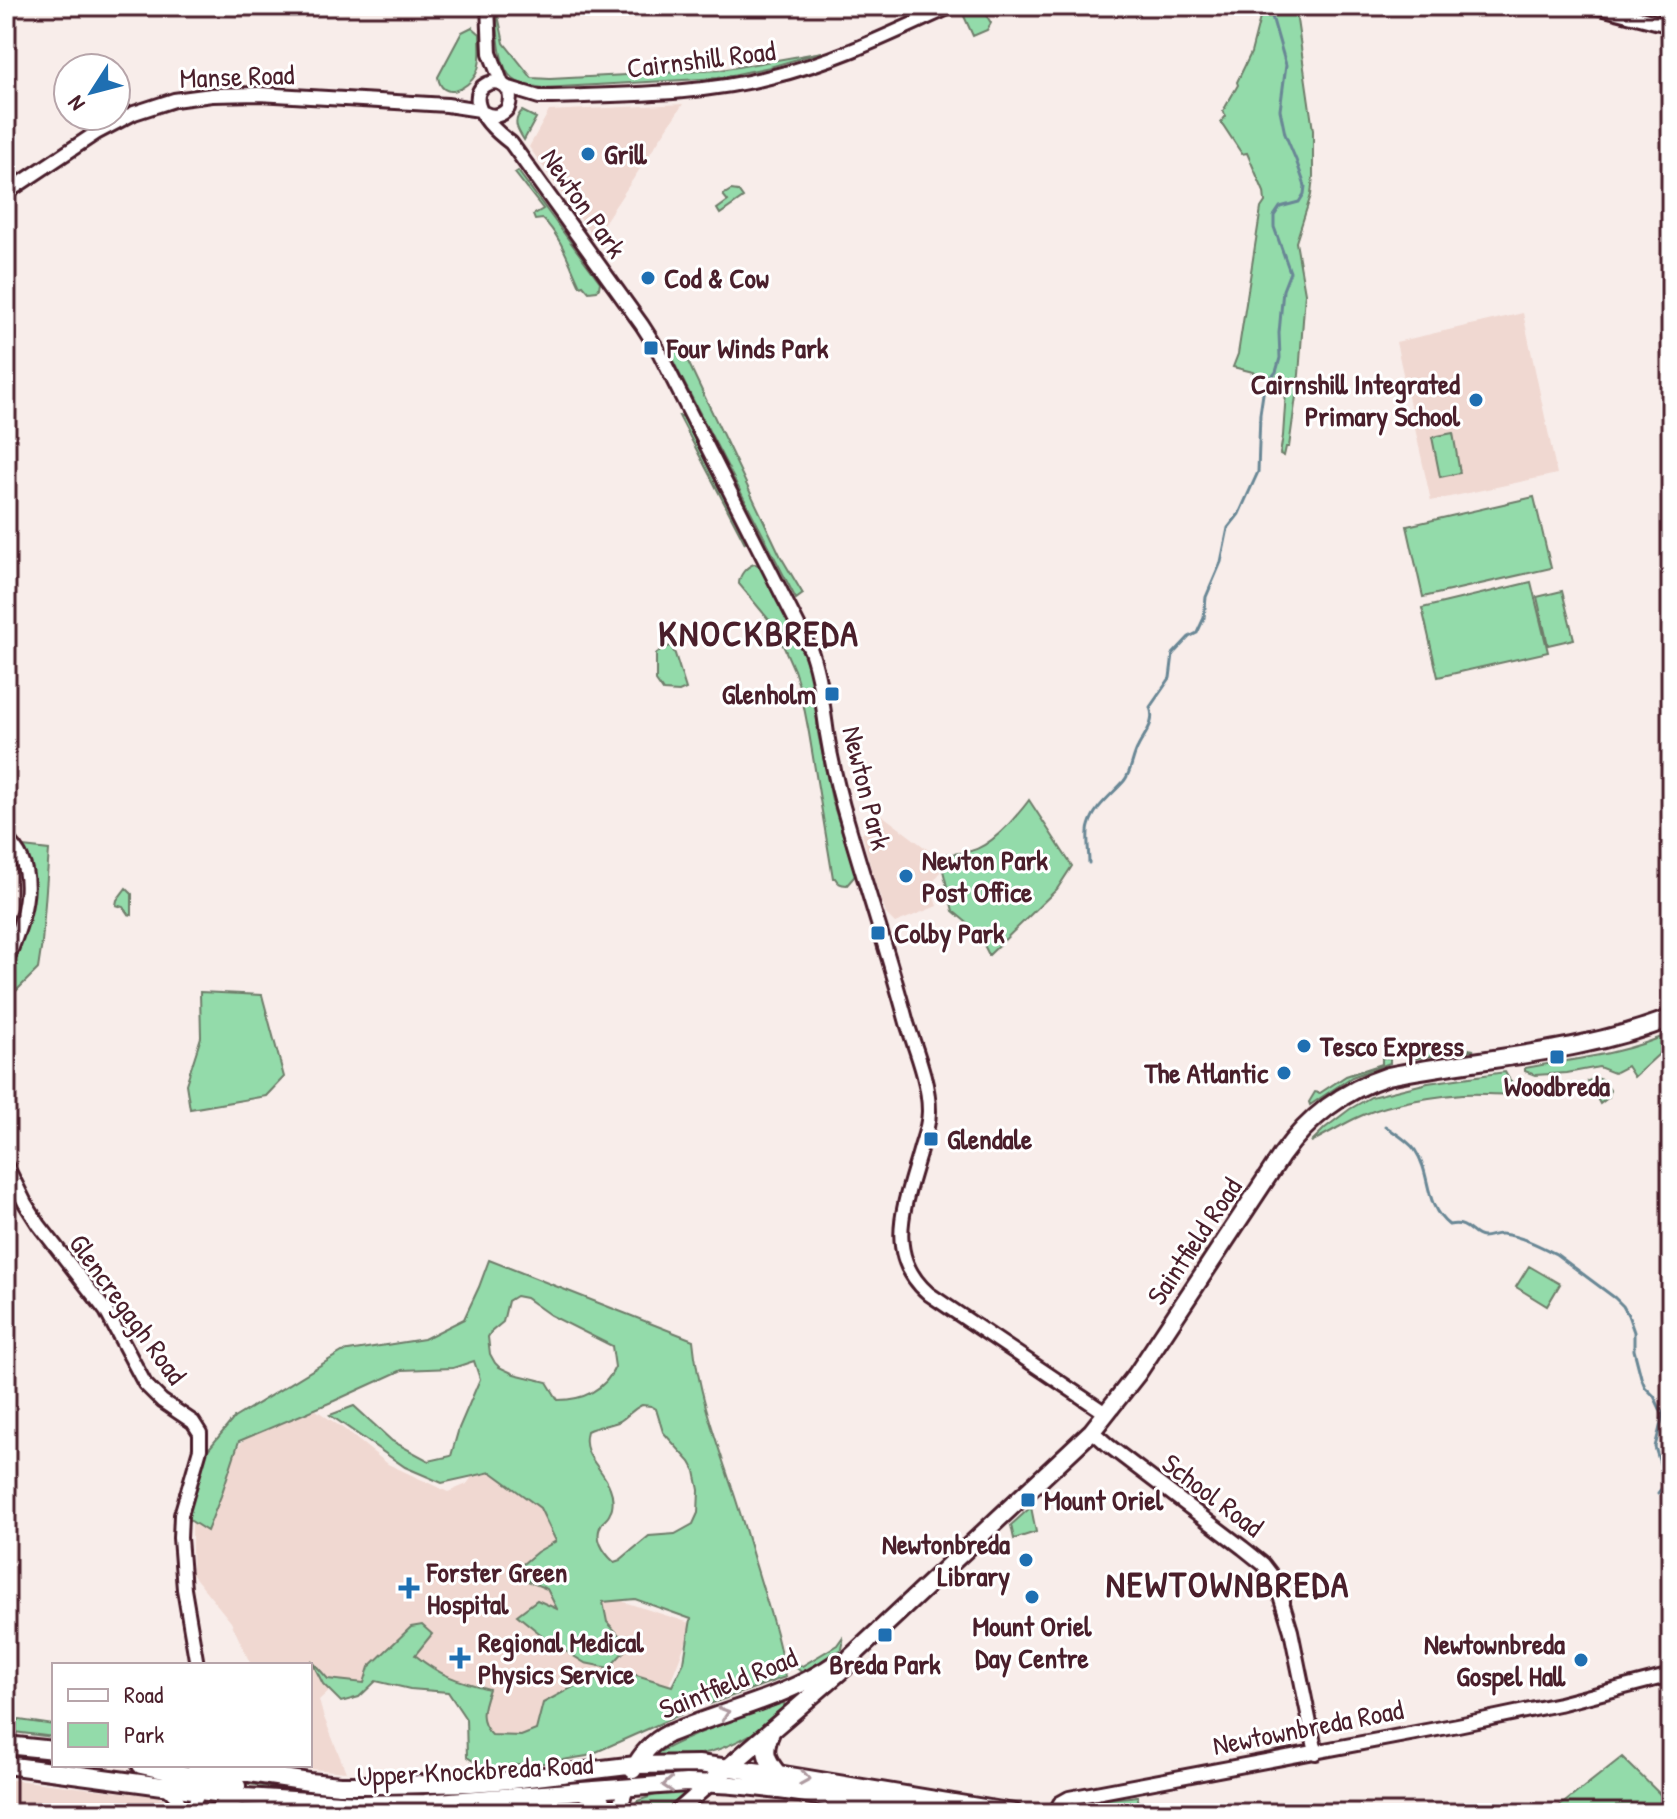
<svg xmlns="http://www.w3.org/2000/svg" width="1677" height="1819" font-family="'Patrick Hand',sans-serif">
  <rect width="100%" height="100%" fill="#f8edea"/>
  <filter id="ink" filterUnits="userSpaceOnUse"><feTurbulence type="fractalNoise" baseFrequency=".0125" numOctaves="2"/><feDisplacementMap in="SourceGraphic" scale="16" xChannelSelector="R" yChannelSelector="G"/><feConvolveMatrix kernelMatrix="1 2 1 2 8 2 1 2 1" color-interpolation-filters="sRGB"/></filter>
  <g filter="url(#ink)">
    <!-- built -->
    <path fill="#f0d8d1" d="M683 104 596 235 589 231 529 147 549 111Z
      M1523 313 1557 474 1431 501 1396 342Z
      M882 815 936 856 940 873 930 886 937 906 895 923 886 914 873 876 862 834Z
      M316 1410 344 1429 388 1464 448 1492 467 1484 483 1461 561 1517 624 1602 693 1624 667 1690 535 1739 475 1755 469 1706 448 1692 375 1675 357 1691 333 1687 319 1700 323 1715 346 1772 264 1765H310V1665H251L231 1622 192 1574V1521L248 1432Z
      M6 1779 156 1796 163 1799 170 1813H6Z"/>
    <!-- green -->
    <path fill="#93dbaa" stroke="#6e7d6a" stroke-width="2" fill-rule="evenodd" d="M496 6 504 43 532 78 550 79 721 70 822 52 770 67 718 78 543 88C533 86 521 86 513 79 497 67 498 25 496 6Z
      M1263 6H1295L1313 130V176L1311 195 1296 242 1305 293 1299 375 1289 447H1286L1284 456 1280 454 1283 436 1286 391 1277 378 1233 367 1238 354 1261 208 1265 202 1264 192 1247 153 1242 154 1221 122 1226 116 1223 111 1238 85 1237 82 1251 53Z
      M971 10 985 13 991 23 987 30 973 36 963 14Z
      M472 27 480 34C480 46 482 62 476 74 468 89 442 102 438 77L462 32Z
      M522 111 536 118 524 140C517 129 512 121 522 111Z
      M518 171 600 282 599 288 597 291 589 292 583 285 580 286C569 263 562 238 543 219L535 220 533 215 543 209 515 173Z
      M731 190 738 191 743 198 720 214 717 209 728 201 723 195Z
      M674 348 683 351 781 557 803 594 796 599 675 365 670 353Z
      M679 416H683L747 541 745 543Z
      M1453 433 1460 473 1440 477 1432 437Z
      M1534 497 1551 568 1423 597 1407 526Z
      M754 564 760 565 776 600 794 632 809 668 815 699 818 733 832 800 855 873 854 877 847 885C840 885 838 883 835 878H833L809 733 801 692 794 670 775 627 739 584C739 575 746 567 754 564Z
      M1531 582 1548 652 1438 677 1422 608Z
      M1562 591 1574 639 1548 645 1537 597Z
      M671 646 675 654 686 689 679 692 663 691 656 681V654L663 648Z
      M1029 800 1072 866 1057 889 989 955 981 939 972 927 953 911 939 854C971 855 985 849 1008 825 1015 817 1022 810 1029 800Z
      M23 847 49 850 42 943 38 969 6 1001V978L21 939 28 861Z
      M126 888 132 894V915L128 914 123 907 116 905 117 900Z
      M200 992 262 995 284 1077 266 1096 190 1109 186 1084 201 1037Z
      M1671 1033V1043L1634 1077 1627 1066 1614 1073 1599 1067 1567 1073 1535 1075 1525 1071V1068C1574 1059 1625 1054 1671 1033Z
      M1431 1044H1440L1474 1050 1410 1059V1056Z
      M1382 1058H1390V1063L1352 1077 1310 1105 1309 1102 1315 1092 1320 1093 1346 1076 1382 1064Z
      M1505 1072C1511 1084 1517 1090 1531 1094 1508 1096 1485 1093 1463 1094 1430 1097 1384 1104 1354 1119 1340 1126 1325 1135 1311 1142L1325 1128 1350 1109 1371 1097 1428 1083Z
      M1596 1078 1603 1080 1610 1090 1609 1097 1600 1104 1588 1081Z
      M489 1260 693 1340C698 1392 716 1440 732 1488 742 1517 750 1547 759 1576 769 1609 780 1642 785 1677L710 1704 704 1700 686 1712 587 1756 544 1763 484 1768 467 1757 466 1719 448 1692 410 1689 376 1681 359 1697 341 1702 323 1684 311 1660 328 1679 364 1683 369 1667 411 1627 422 1625 432 1634 415 1655C440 1676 458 1681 489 1689 483 1706 477 1721 492 1735L521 1736 536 1730 543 1703 582 1682 630 1673 672 1686 684 1662 691 1619 635 1599 603 1602 607 1622 629 1646 609 1668 585 1663 549 1641 517 1615 537 1600 557 1609 547 1589 511 1574 537 1552 556 1541 540 1508 491 1472 442 1483 405 1467 330 1415 354 1406 392 1441 429 1461 451 1456 459 1428 480 1379 474 1361 453 1368 402 1370 334 1401 239 1441 221 1496 207 1531 188 1519 195 1476 202 1457 234 1418 342 1352 424 1339 464 1319 479 1287ZM516 1296 526 1298 550 1315 612 1346 615 1367C605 1390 583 1400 558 1400L547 1382 514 1374 499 1367 495 1363 490 1354 488 1337 491 1332 503 1322 508 1301ZM642 1405 651 1406 656 1409 663 1432 690 1462 695 1471 699 1490 698 1513 693 1524 675 1534 649 1536 620 1560 614 1562C603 1552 593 1537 602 1523 605 1520 609 1517 610 1513 614 1507 613 1495 610 1488 603 1467 580 1456 587 1431 598 1425 610 1426 620 1421 628 1416 633 1409 642 1405Z
      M1529 1266 1560 1284 1547 1306 1516 1287Z
      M1031 1507 1036 1532 1014 1539 1011 1525Z
      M842 1638 843 1644 842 1649 807 1671 802 1673 797 1668 796 1663 802 1666 837 1645Z
      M783 1703 788 1707 787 1713C760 1729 732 1748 701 1754 689 1756 676 1756 663 1756L662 1760 645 1762 659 1747 661 1751C700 1731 742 1716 783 1703Z
      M6 1718 54 1725V1737L6 1731Z
      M1622 1757 1671 1805V1813H1551Z
      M231 1776 377 1792 468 1791 604 1776 605 1783C542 1787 478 1794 414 1796 353 1798 291 1791 230 1781Z
      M690 1790 691 1792 663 1813H628L637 1801 658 1794Z
      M1138 1796V1813H1065C1077 1799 1118 1799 1138 1796Z"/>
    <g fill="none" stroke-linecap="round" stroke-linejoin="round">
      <!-- stream -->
      <path stroke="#698795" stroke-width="3" d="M1089 863C1089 852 1086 835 1089 826 1094 807 1112 795 1124 781 1132 771 1132 757 1138 747 1145 733 1156 723 1150 707L1170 678 1173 654 1189 637 1197 633 1204 618 1206 597 1221 562 1228 528 1239 514 1258 472 1260 414 1264 387 1276 372 1280 358 1279 333 1283 290 1290 272 1274 227V216L1280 207 1299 202 1304 194 1305 186 1296 160 1285 134 1280 110 1286 65 1269 6
        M1385 1126C1395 1133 1408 1140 1415 1150 1432 1175 1423 1204 1449 1225 1470 1221 1470 1236 1483 1237 1490 1237 1496 1233 1502 1234 1521 1236 1540 1246 1556 1254L1615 1298 1623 1306 1628 1315 1634 1332V1350L1641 1377 1645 1387 1654 1396 1663 1415 1655 1447 1666 1483 1658 1493"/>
      <!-- secondary casing -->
      <g stroke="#4a1f2b" stroke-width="18">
        <path id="secondary" d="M488 6 490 53 502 84
          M1593 6 1671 26
          M506 87 539 97H552C624 94 700 95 770 77 834 62 893 33 952 6
          M484 113C493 118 502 116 508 108 524 61 430 82 511 143L642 325 658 350 811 651C820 678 823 706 827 734 832 765 839 794 848 824 867 890 889 956 907 1023 916 1051 929 1082 929 1111 929 1124 925 1135 921 1147 907 1199 881 1253 929 1294L1107 1414
          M6 193 96 133 134 113 174 100 212 95 259 94 447 105 480 110
          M6 839C44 872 21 923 6 963
          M6 1165 25 1203 39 1225 106 1311 145 1384 162 1401 193 1422 200 1433V1449L181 1515 180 1538 184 1589 197 1665
          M1092 1431 1109 1446 1243 1548 1263 1564 1273 1577 1279 1592 1291 1631 1316 1753
          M165 1786C173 1793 182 1801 180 1813
          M193 1813 199 1784
          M211 1813 223 1805 242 1798
          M1055 1813 1060 1803 1069 1798 1458 1725 1559 1704 1671 1675"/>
      </g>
      <!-- primary casing -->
      <g stroke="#4a1f2b" stroke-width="20">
        <path id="primary" d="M583 1793 600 1798 609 1813
          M618 1813 626 1788
          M676 1813 710 1783"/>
      </g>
      <!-- highway casing -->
      <g stroke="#4a1f2b" stroke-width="22">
        <path id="highway" d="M771 1732C763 1751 765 1758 778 1774
          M6 1745 54 1750
          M6 1765 245 1797 356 1804 425 1803 686 1783C764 1783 843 1801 920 1813
          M141 1765 237 1786
          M196 1765 309 1782 340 1785H385L471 1783 511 1780 636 1765 698 1764 778 1774 1014 1813
          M633 1770C642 1753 652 1742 668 1734 725 1710 787 1698 838 1662
          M710 1783 844 1668 851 1657 1092 1431 1137 1374 1281 1156C1309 1117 1342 1091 1388 1076 1483 1057 1580 1054 1671 1018"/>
      </g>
      <!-- secondary -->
      <use href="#secondary" stroke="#fff" stroke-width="12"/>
      <!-- primary -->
      <use href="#primary" stroke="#fff" stroke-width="14"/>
      <!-- highway -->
      <use href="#highway" stroke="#fff" stroke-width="16"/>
    </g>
    <!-- one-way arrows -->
    <defs><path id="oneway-chevron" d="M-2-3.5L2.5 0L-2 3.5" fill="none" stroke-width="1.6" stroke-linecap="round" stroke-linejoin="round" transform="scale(2)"/></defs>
    <g stroke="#ae9aa0">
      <use href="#oneway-chevron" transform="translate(724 1713) rotate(-18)"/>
      <use href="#oneway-chevron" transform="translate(805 1778) rotate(9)"/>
      <use href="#oneway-chevron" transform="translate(668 1785) rotate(176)"/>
    </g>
  </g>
  <!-- markers -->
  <g fill="#1f6fb2" stroke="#fff" stroke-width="3">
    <circle cx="588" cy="154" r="8"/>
    <circle cx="648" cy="278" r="8"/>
    <rect x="643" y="340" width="16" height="16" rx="4"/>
    <circle cx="1476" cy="400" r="8"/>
    <rect x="824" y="686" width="16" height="16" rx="4"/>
    <circle cx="906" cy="876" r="8"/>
    <rect x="870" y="925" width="16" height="16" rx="4"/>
    <circle cx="1304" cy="1046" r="8"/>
    <rect x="1549" y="1049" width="16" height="16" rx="4"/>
    <circle cx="1284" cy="1073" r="8"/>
    <rect x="923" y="1131" width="16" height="16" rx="4"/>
    <rect x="1020" y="1492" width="16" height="16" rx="4"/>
    <circle cx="1026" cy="1560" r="8"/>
    <path d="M405 1576h8v8h8v8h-8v8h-8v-8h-8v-8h8z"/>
    <circle cx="1032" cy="1597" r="8"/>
    <rect x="877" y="1627" width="16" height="16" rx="4"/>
    <path d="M456 1646h8v8h8v8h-8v8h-8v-8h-8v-8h8z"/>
    <circle cx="1581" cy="1660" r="8"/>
  </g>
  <g text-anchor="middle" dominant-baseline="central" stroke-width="6" stroke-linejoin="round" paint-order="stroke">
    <!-- street labels -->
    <g font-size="28" fill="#4a1f2b" stroke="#fff">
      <text transform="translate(701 59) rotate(-7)">Cairnshill Road</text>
      <text transform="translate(237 76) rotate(-2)">Manse Road</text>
      <text transform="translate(584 203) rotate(55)">Newton Park</text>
      <text transform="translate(867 788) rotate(76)">Newton Park</text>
      <text transform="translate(1194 1241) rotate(-56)">Saintfield Road</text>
      <text transform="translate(128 1309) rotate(54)">Glencregagh Road</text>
      <text transform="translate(1213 1495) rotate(37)">School Road</text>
      <text transform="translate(728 1683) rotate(-22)">Saintfield Road</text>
      <text transform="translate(1308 1727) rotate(-11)">Newtownbreda Road</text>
      <text transform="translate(475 1770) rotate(-3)">Upper Knockbreda Road</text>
    </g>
    <!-- poi labels -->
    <g font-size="28" font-weight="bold" fill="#4a1f2b" stroke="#fff" text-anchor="start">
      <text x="604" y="154">Grill</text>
      <text x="664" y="278">Cod &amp; Cow</text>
      <text x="667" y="348">Four Winds Park</text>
      <text x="1460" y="384" text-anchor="end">Cairnshill Integrated<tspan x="1460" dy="32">Primary School</tspan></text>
      <text x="816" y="694" text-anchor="end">Glenholm</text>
      <text x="922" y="860">Newton Park<tspan x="922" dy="32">Post Office</tspan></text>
      <text x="894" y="933">Colby Park</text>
      <text x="1320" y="1046">Tesco Express</text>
      <text x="1268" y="1073" text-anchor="end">The Atlantic</text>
      <text x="1557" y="1086" text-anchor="middle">Woodbreda</text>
      <text x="947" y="1139">Glendale</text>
      <text x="1044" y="1500">Mount Oriel</text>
      <text x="1010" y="1544" text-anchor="end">Newtonbreda<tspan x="1010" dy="32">Library</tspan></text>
      <text x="427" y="1572">Forster Green<tspan x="427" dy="32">Hospital</tspan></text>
      <text x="1032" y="1626" text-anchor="middle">Mount Oriel<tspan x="1032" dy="32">Day Centre</tspan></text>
      <text x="478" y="1642">Regional Medical<tspan x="478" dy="32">Physics Service</tspan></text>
      <text x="1565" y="1644" text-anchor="end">Newtownbreda<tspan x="1565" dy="32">Gospel Hall</tspan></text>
      <text x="885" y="1664" text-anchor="middle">Breda Park</text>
    </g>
    <!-- district labels -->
    <g font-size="36" font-weight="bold" letter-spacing="2" fill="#4a1f2b" stroke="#fff">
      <text x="759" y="632">KNOCKBREDA</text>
      <text x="1228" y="1583">NEWTOWNBREDA</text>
    </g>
  </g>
  <!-- margin -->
  <rect width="1677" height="1819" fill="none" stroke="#fff" stroke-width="32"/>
  <rect x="16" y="16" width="1645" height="1787" fill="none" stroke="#4a1f2b" stroke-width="3" filter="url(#ink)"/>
  <!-- legend -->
  <rect x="52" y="1663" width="260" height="104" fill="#ffffff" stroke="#b7a5aa" stroke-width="2"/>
  <rect x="68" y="1689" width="40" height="12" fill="#ffffff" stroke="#b7a5aa" stroke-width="2"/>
  <text x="124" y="1703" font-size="24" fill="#4a1f2b">Road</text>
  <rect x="68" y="1723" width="40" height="24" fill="#93dbaa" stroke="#b7a5aa" stroke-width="2"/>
  <text x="124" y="1743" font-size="24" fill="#4a1f2b">Park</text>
  <!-- north arrow -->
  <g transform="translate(92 92) rotate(234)"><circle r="38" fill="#ffffff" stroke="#b7a5aa" stroke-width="2"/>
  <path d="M0-6L14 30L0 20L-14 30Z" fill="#1f6fb2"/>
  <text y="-12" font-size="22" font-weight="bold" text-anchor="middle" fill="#4a1f2b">N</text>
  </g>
</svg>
